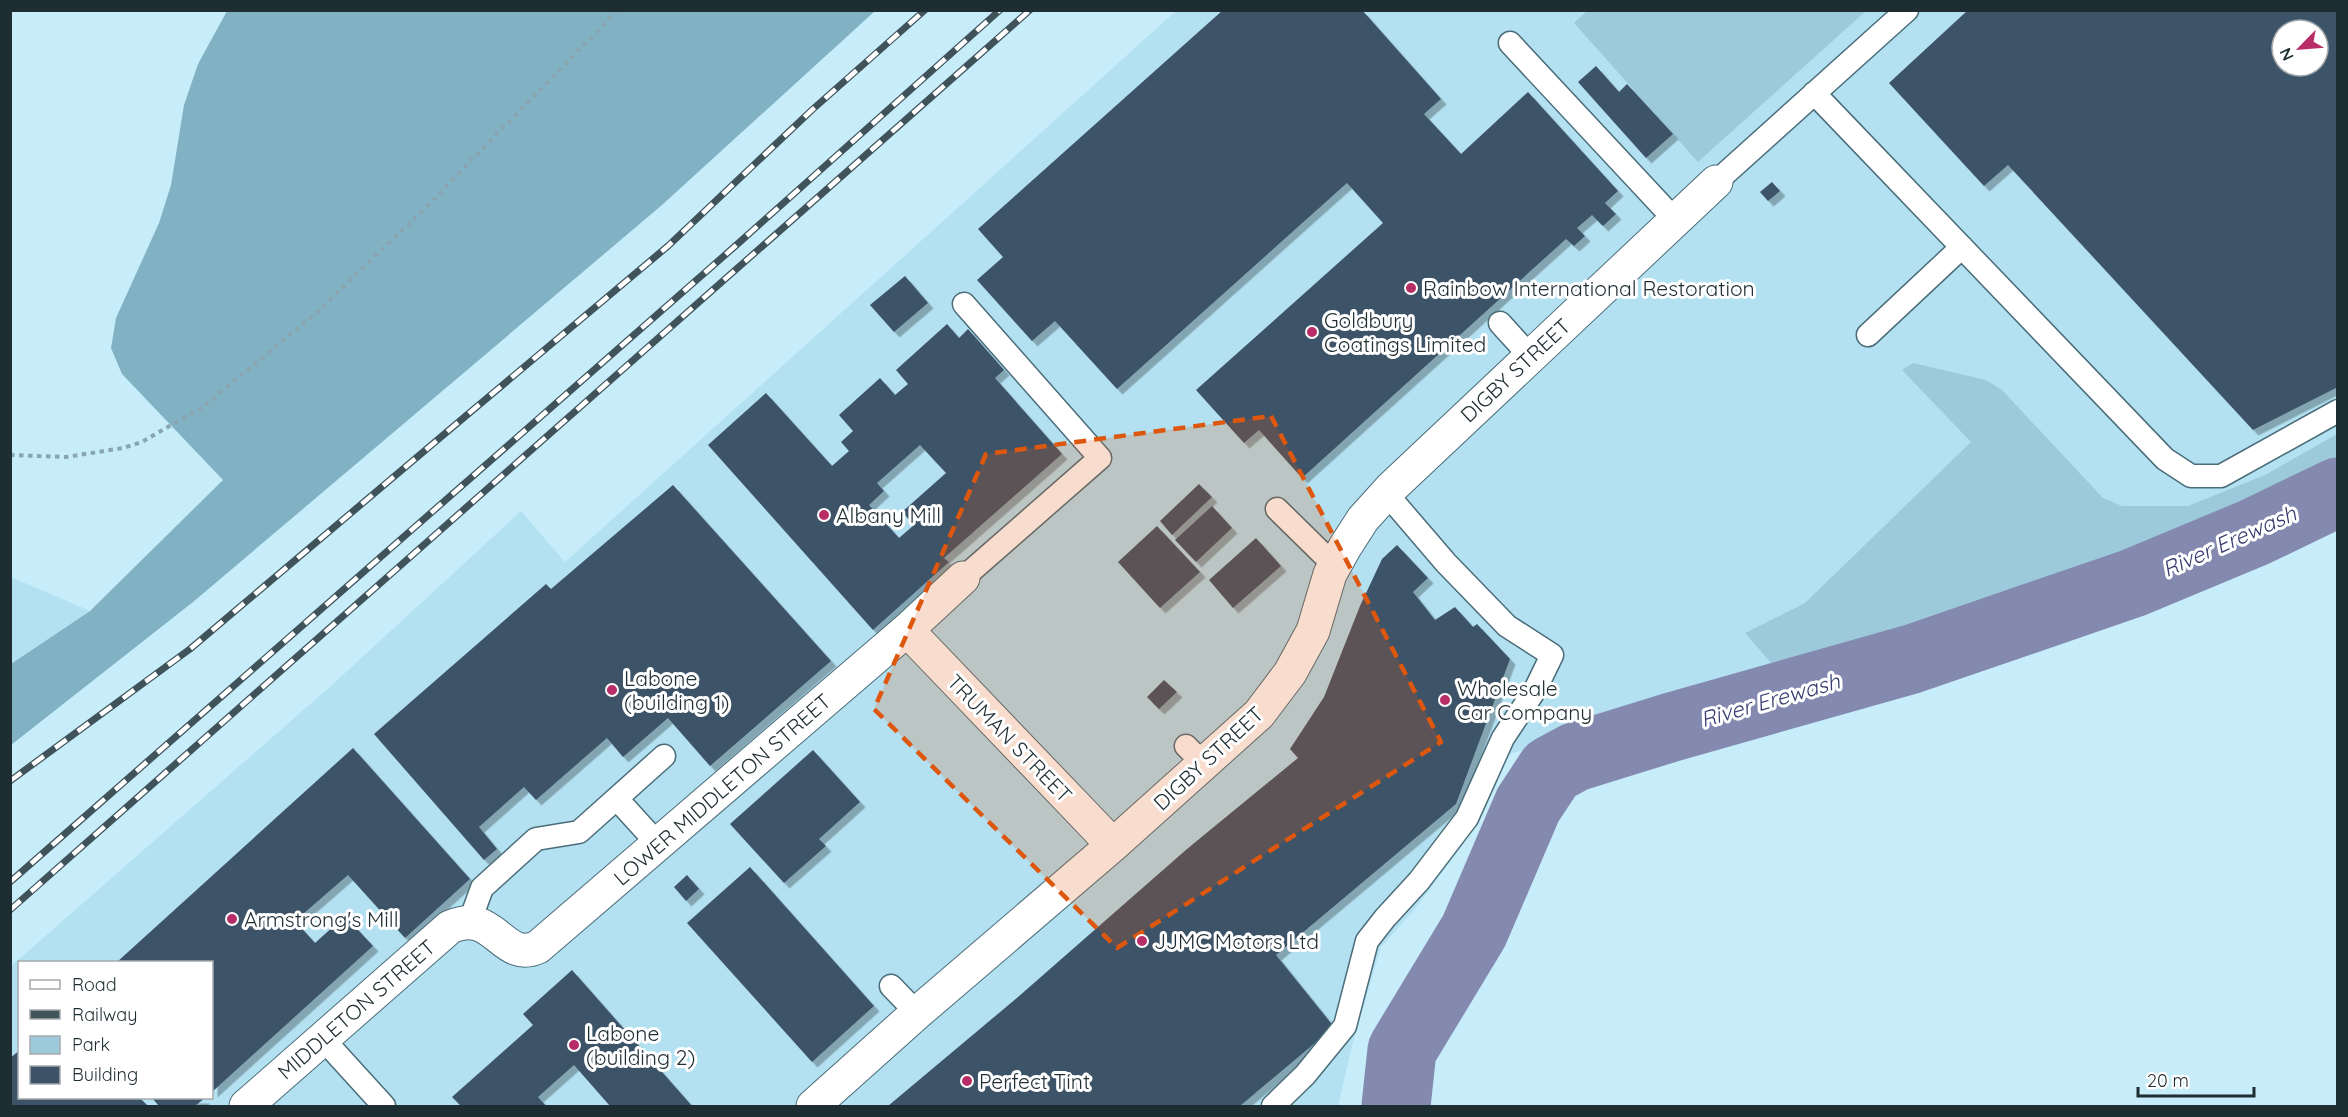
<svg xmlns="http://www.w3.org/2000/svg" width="2348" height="1117" font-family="Quicksand,sans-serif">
  <defs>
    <filter id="shadow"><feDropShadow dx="5.5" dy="5.5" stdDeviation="0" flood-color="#0004"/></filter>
  </defs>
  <rect width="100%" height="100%" fill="#c7ecfa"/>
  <!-- built -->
  <path fill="#b3e1f2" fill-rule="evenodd" d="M1176 11H2337V473L2169 547 1954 620 1506 755 1462 846 1415 909 1381 947 1353 1042 1338 1106H11L10 967 332 685 521 511 565 562ZM2282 30H2318V66H2282ZM20 962H212V1098H20Z
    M11 577 90 611 11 664Z"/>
  <!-- green -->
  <path fill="#9dcadb" d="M1588 10 1866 11 1698 162 1574 23Z
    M1913 363 1986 380 2002 390 2103 498 2122 506H2188L2265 475 2337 434V473L2169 547 1954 620 1780 673 1745 633 1805 603 1971 442 1902 370Z"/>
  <!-- forest -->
  <path fill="#81b2c3" d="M227 11H875L662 205 193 602 11 745V664L90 611 223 480 122 374 111 348 116 318 159 223 171 185 184 105 198 64Z"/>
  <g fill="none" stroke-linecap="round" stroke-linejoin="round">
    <!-- river -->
    <path stroke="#8389af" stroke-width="69" d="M1396 1106 1402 1050 1474 931 1528 805 1551 770 1575 757 1672 727 1912 659 2133 583 2253 533 2338 492"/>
  </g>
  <!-- building -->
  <path fill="#3e5267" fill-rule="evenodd" filter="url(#shadow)" d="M1223 10H1362L1441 99 1424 114 1461 154 1528 92 1618 191 1605 203 1616 214 1603 226 1592 215 1577 228 1585 236 1574 246 1566 239 1302 478 1259 430 1244 443 1196 390 1383 223 1347 183 1117 389 1055 321 1032 341 977 280 1003 257 978 229Z
    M1968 10H2338V387L2253 430 2008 165 1984 186 1889 83ZM2282 30H2318V66H2282Z
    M1596 66 1619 92 1627 84 1673 134 1646 158 1578 82Z
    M1772 182 1780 191 1768 201 1760 192Z
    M905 276 928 303 894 332 870 305Z
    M947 324 959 338 968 329 1004 370 995 378 1062 454 944 558 949 562 873 630 708 445 766 393 832 466 849 451 841 442 853 431 839 415 880 378 895 395 908 384 896 370ZM920 445 946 473 902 512 914 525 899 538 869 505 884 491 877 483Z
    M1199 484 1212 497 1172 535 1160 521Z
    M673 485 831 661 710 766 668 718 623 757 607 738 536 800 524 787 479 827 497 849 484 860 374 734 546 584 551 589Z
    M1212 506 1232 528 1196 562 1175 540Z
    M1157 526 1200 572 1160 608 1118 562Z
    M1256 538 1281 566 1233 608 1209 580Z
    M1397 545 1428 578 1413 592 1435 620 1455 607 1473 627 1477 624 1510 659 1456 804 1276 955 1334 1027 1240 1106H888L1018 997 1187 849 1298 758 1290 749 1324 697 1360 606 1382 559Z
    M1164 680 1177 692 1159 709 1147 697Z
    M353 748 470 879 405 938 348 875 295 921 315 943 345 916 373 946 212 1092V962H117Z
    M813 750 860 802 819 839 826 846 784 883 730 824Z
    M750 867 874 1006 812 1062 687 923Z
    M687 875 699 889 686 901 674 887Z
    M572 970 692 1106H610L574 1065 538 1097 546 1106H461L452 1097 533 1025 523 1014Z
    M20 1050V1098H140L148 1106H10V1058Z
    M152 1098H205L195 1106H159Z"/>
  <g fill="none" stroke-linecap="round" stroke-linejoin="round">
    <!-- service casing -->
    <g stroke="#4b6d79" stroke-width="25">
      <path id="service" d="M1510 43 1675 220
        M1814 93 2165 459 2191 476H2221L2338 411
        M1716 182 1907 10
        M1500 323 1530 356
        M1868 335 1962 247
        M1277 509 1335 566
        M963 578 1100 458 964 304
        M1186 746 1204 764
        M617 799 658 844
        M470 921 482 888 536 839 579 832 664 756
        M891 986 917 1013
        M323 1039 384 1106
        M1273 1106 1305 1075 1345 1026 1367 941 1385 918 1419 881 1467 818 1503 738 1535 690 1552 655 1507 626 1446 563 1386 493"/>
    </g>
    <!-- minor casing -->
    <g stroke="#4b6d79" stroke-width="35">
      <path id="minor" d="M907 630 1113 845
        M246 1106 450 927C495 907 502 964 538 947L907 630 963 578
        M813 1106 917 1013 1113 845 1259 714 1290 673 1313 631 1330 574 1345 547 1363 519 1391 488 1716 182"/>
    </g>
    <!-- path -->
    <path stroke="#89a6b0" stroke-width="4" stroke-dasharray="4.5 4.5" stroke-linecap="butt" d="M10 455 66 457 123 448 142 442 204 406 316 313 425 208 618 10"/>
    <!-- service -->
    <use href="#service" stroke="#fff" stroke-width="22"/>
    <!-- minor -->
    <use href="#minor" stroke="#fff" stroke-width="33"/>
    <!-- rail casing -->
    <g stroke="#40535a" stroke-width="7">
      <path id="rail" d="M10 781 190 649 461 420 668 246 813 109 925 10
        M10 882 733 248 1000 10
        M10 910 1030 10"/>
    </g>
    <!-- rail -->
    <use href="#rail" stroke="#fff" stroke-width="4.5" stroke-dasharray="14" stroke-linecap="butt"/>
  </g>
  <!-- marked area -->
  <path fill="#de570e" fill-opacity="0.2" stroke="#de570e" stroke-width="4.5" stroke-dasharray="12 8" stroke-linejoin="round" d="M1271 416 1441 742 1117 948 874 709 986 454Z"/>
  <!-- markers -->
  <g fill="#b82d67" stroke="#fff" stroke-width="2">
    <circle cx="1411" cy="288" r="6"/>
    <circle cx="1312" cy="332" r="6"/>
    <circle cx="824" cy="515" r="6"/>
    <circle cx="612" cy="690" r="6"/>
    <circle cx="1445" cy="700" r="6"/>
    <circle cx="232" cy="919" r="6"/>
    <circle cx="1142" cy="941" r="6"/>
    <circle cx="574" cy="1045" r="6"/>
    <circle cx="967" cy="1081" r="6"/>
  </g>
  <g text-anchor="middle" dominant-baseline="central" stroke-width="6" stroke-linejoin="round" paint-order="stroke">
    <!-- poi labels -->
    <g font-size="21" fill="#1e2d32" stroke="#fff" text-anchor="start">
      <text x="1423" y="288">Rainbow International Restoration</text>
      <text x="1324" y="320">Goldbury<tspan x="1324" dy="24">Coatings Limited</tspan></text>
      <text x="836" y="515">Albany Mill</text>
      <text x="624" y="678">Labone<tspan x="624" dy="24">(building 1)</tspan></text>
      <text x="1457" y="688">Wholesale<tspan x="1457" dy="24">Car Company</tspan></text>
      <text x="244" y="919">Armstrong's Mill</text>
      <text x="1154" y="941">JJMC Motors Ltd</text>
      <text x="586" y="1033">Labone<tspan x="586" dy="24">(building 2)</tspan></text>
      <text x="979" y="1081">Perfect Tint</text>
    </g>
    <!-- street labels -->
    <g font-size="21" fill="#1e2d32" stroke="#fff">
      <text transform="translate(1515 370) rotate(-43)">DIGBY STREET</text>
      <text transform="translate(1010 738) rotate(46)">TRUMAN STREET</text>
      <text transform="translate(1208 758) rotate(-43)">DIGBY STREET</text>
      <text transform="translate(722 789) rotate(-41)">LOWER MIDDLETON STREET</text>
      <text transform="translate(356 1009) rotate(-41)">MIDDLETON STREET</text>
    </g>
    <!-- water labels -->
    <g font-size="22" font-style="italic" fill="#383d71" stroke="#fff">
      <text transform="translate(2229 541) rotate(-24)">River Erewash</text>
      <text transform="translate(1770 700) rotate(-16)">River Erewash</text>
    </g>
  </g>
  <!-- border -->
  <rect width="2348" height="1117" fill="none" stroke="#1e2d32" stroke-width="24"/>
  <!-- legend -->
  <rect x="18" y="961" width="195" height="138" fill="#ffffff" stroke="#a5abad" stroke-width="1.5"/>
  <rect x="30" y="980" width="30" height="9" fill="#ffffff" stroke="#a5abad" stroke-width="1.5"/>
  <text x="72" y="991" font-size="18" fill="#1e2d32">Road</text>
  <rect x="30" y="1010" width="30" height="9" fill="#40535a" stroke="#a5abad" stroke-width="1.5"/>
  <text x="72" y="1021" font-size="18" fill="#1e2d32">Railway</text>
  <rect x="30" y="1036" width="30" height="18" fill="#9dcadb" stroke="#a5abad" stroke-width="1.5"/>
  <text x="72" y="1051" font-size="18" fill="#1e2d32">Park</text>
  <rect x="30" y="1066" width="30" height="18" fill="#3e5267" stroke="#a5abad" stroke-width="1.5"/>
  <text x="72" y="1081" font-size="18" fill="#1e2d32">Building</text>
  <!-- north arrow -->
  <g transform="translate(2300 48) rotate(245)"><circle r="28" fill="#ffffff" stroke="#a5abad" stroke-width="1.5"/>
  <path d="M0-4.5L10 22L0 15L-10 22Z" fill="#b82d67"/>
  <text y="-9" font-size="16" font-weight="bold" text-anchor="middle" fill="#1e2d32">N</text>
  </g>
  <!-- scale -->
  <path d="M2138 1087v9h116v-9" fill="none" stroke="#1e2d32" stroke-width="3"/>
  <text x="2147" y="1087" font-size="18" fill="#1e2d32" stroke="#ffffff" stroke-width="4.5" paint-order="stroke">20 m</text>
</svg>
